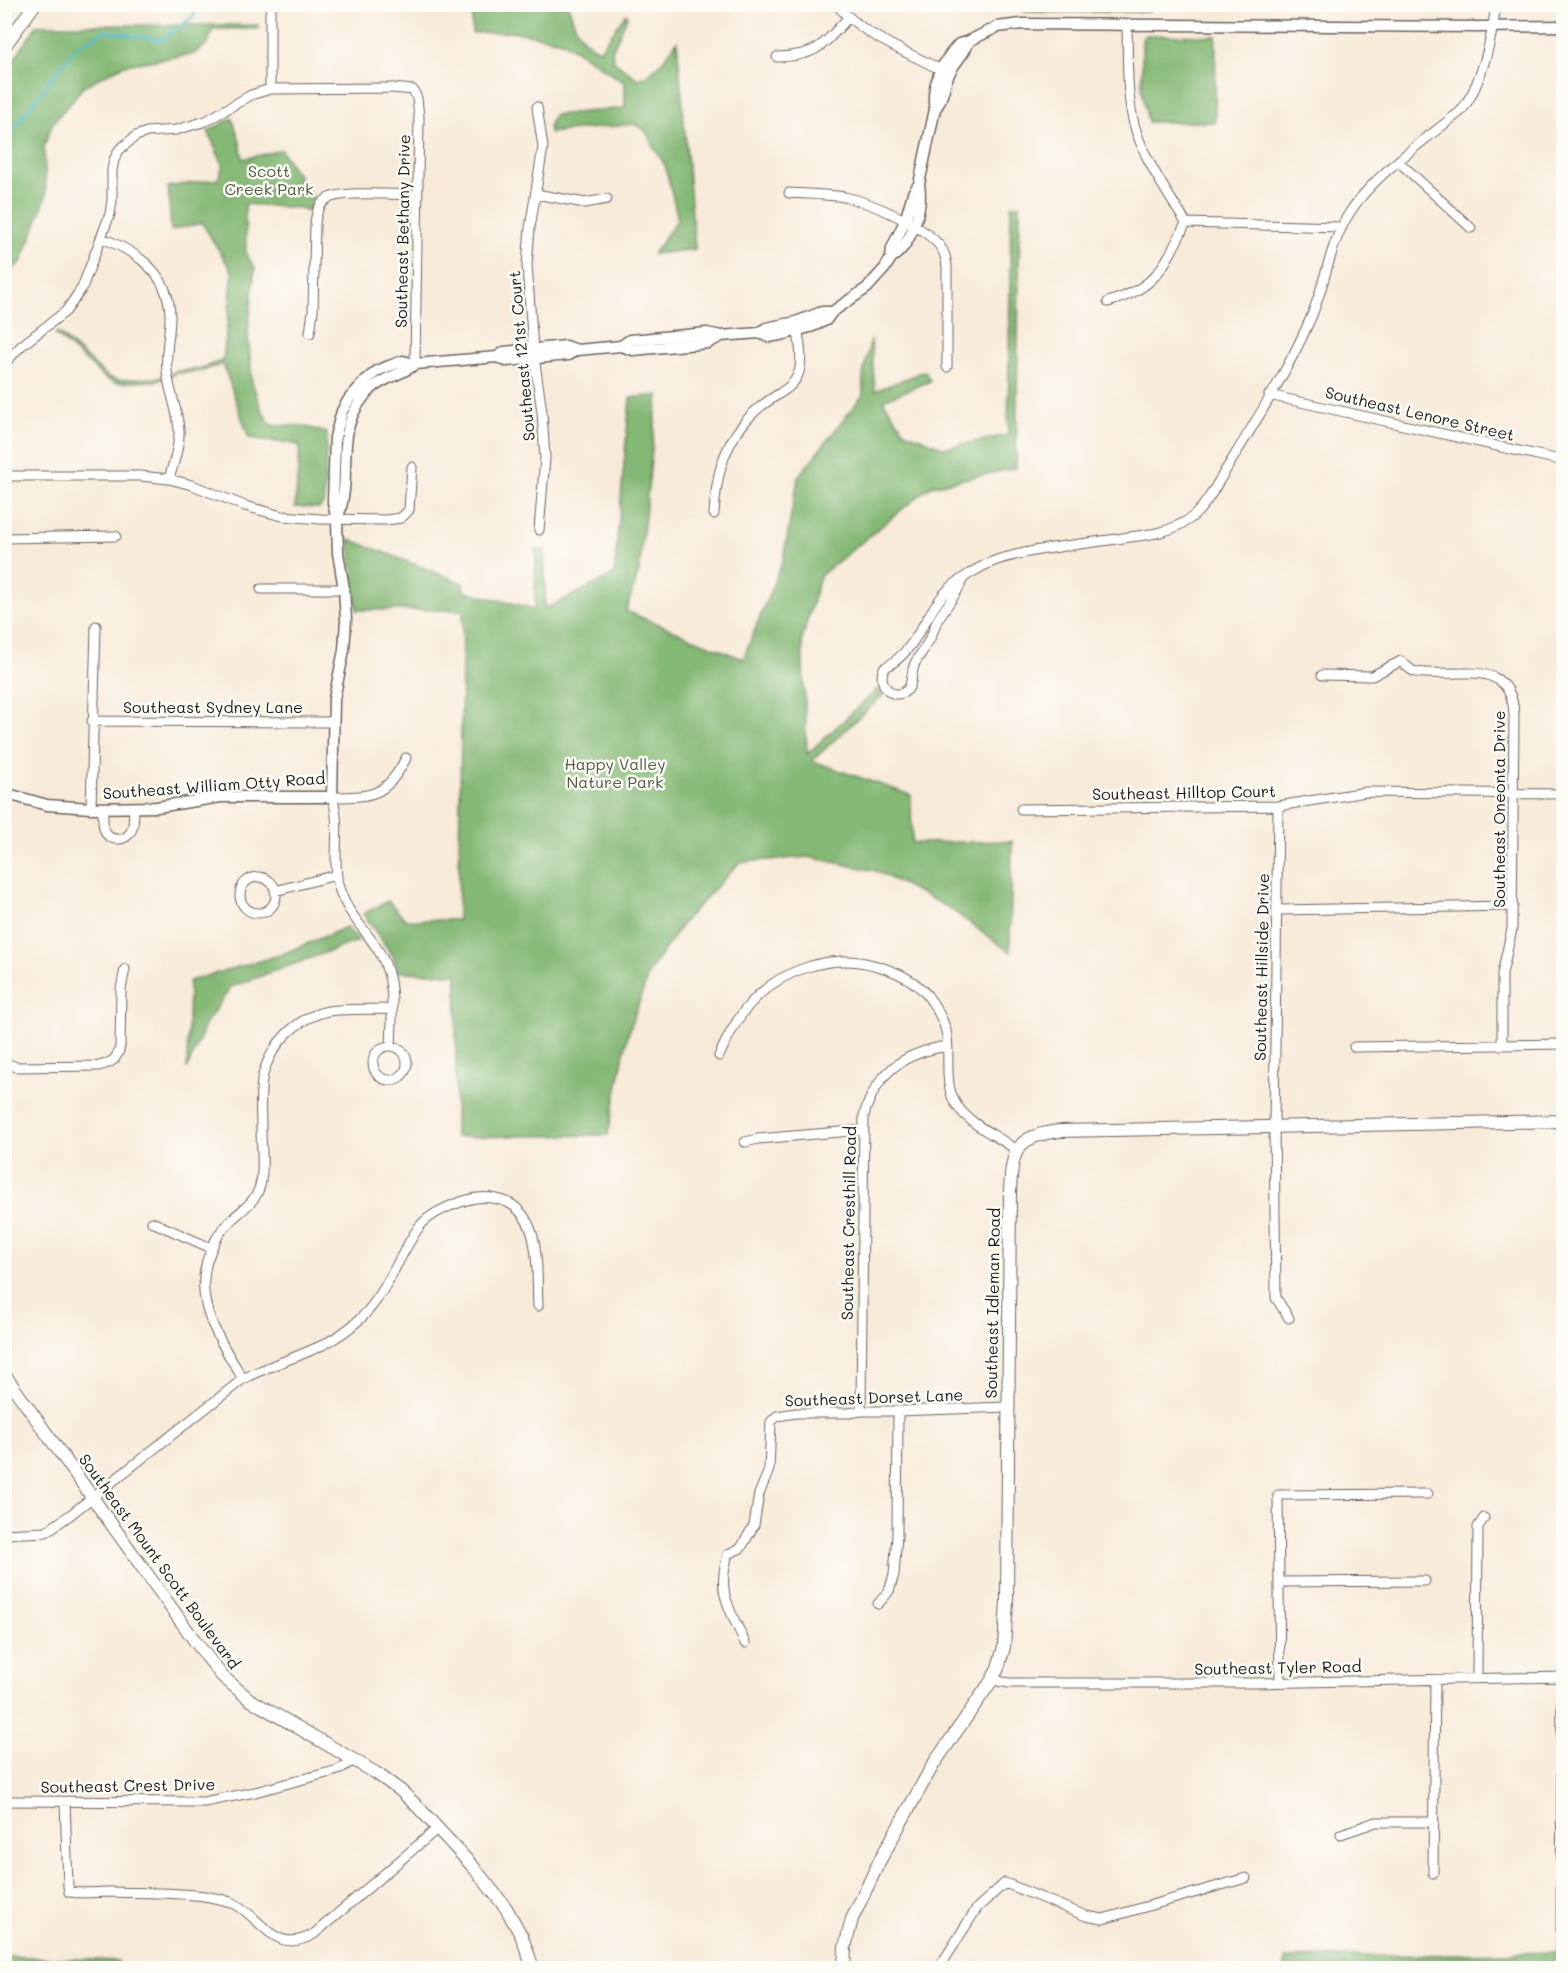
<svg xmlns="http://www.w3.org/2000/svg" width="1568" height="1973" font-family="Mali,sans-serif">
  <rect width="100%" height="100%" fill="#fdfcf7"/>
  <filter id="ink" filterUnits="userSpaceOnUse"><feTurbulence type="fractalNoise" baseFrequency=".0167" numOctaves="2"/><feDisplacementMap in="SourceGraphic" scale="12" xChannelSelector="R" yChannelSelector="G"/><feConvolveMatrix kernelMatrix="1 2 1 2 8 2 1 2 1" color-interpolation-filters="sRGB"/></filter>
  <filter id="wash" filterUnits="userSpaceOnUse"><feTurbulence type="fractalNoise" baseFrequency=".008" numOctaves="4" result="noise"/><feDisplacementMap in="SourceGraphic" scale="24" xChannelSelector="R" yChannelSelector="G"/><feGaussianBlur stdDeviation="1.35" result="paint"/><feColorMatrix in="noise" values="0 0 0 0 0 0 0 0 0 0 0 0 0 0 0 0 0 1.4 0 .05"/><feComposite in="paint" operator="in"/></filter>
  <g filter="url(#wash)">
    <rect width="100%" height="100%" fill="#f8ead8"/>
    <!-- forest -->
    <path fill="#84b874" stroke="#506a48" stroke-width="1.5" d="M472 5H568C574 24 579 42 600 50L626 14 628 15 612 51 614 61 638 79C657 72 666 57 677 41L695 249 653 254 678 219 665 165 652 145 646 131 635 124 549 133V125L554 115 625 108V83L562 41 516 32 472 33Z
      M1024 5H1149V12H1024Z
      M37 25H258V29H213L208 43 194 54 124 65 84 86 53 123 44 146 46 197 22 261 5 276V73Z
      M1146 35 1216 36 1215 122H1148L1142 90V39Z
      M232 118 239 138 243 159 281 150 314 200 309 211 299 208 245 204 246 254 255 268 248 332 252 382 261 409 271 425 304 426 327 433 324 502 320 508 295 507 300 445 249 438 223 364 202 371 176 373 168 378 158 380 157 381 116 383 106 379 55 334 57 332 108 377 118 380 167 377 176 371 199 369 223 360 233 273 202 223 171 230 168 187 218 179 223 166 208 131Z
      M1020 205 1016 468 931 486 820 576 802 639 807 754 878 689 883 695 812 761 911 795 912 843 1012 841 1010 952 946 906 876 871 809 857 740 862 685 920 649 972 627 1038 608 1135 455 1137 457 974 398 972 393 956 363 914 388 901 406 920H458L463 610H357L349 539 463 583V591L535 609 536 550H545V609L614 575 630 398 658 395 639 571 626 611 743 659 783 560 798 477 863 395V375L871 339 875 391 925 371 930 381 883 400 905 432 945 448 1008 435 1011 206Z
      M347 927 358 941 231 987 207 1021 187 1069 189 981 280 955Z
      M1555 1952V1968H1285V1958Z
      M4 1956 118 1961V1968H5Z"/>
    <g fill="none" stroke-linecap="round" stroke-linejoin="round">
      <!-- stream -->
      <path stroke="#4dbac6" stroke-width="3" d="M4 156 7 138 61 65 79 45 105 31 162 40 194 16 195 4"/>
    </g>
  </g>
  <g filter="url(#ink)">
    <g fill="none" stroke-linecap="round" stroke-linejoin="round">
      <!-- minor casing -->
      <g stroke="#69645e" stroke-width="11">
        <path id="minor" d="M836 4C865 38 907 51 945 72
          M1127 26C1128 59 1126 93 1134 124 1144 160 1167 192 1186 223L1342 227
          M777 57C817 56 822 46 848 18
          M270 89V13L272 4
          M537 107 543 147 530 228 527 265 533 349 542 412 545 458 539 530
          M1399 162 1471 228
          M789 193C807 194 826 194 845 197 872 203 921 224 939 245 945 252 946 259 947 267V367
          M536 194 585 203 607 199
          M102 238C137 252 170 274 170 316 170 335 165 352 167 371 169 391 178 410 179 430 180 446 173 464 169 479
          M1108 302C1157 288 1164 266 1186 223
          M310 333 313 311 315 224C316 214 318 205 327 199 340 190 399 195 417 195
          M4 364 21 346 66 311 82 288 110 214 112 201V170L114 160 119 150 136 136 147 132 176 130 206 121 251 95 270 89 393 88 413 90 417 98 419 117 415 364
          M1269 395 1564 461
          M4 476H140L169 479 192 485 245 506 282 516 321 519 386 520 401 518 409 510 412 467
          M714 514C716 480 721 451 744 423 779 380 814 400 796 324
          M4 538 116 536
          M962 581C956 596 945 607 937 621 935 625 934 630 932 634 928 644 921 653 915 663 911 671 913 683 908 689 895 703 876 685 884 668 915 653 923 618 944 594 954 582 982 565 997 560 1034 548 1085 544 1123 538 1143 535 1163 534 1181 524 1194 518 1202 508 1210 496 1244 439 1282 383 1309 322 1325 287 1329 244 1350 212 1374 175 1426 139 1461 111 1482 84 1492 38 1496 4
          M261 589H344
          M1322 675 1372 676 1401 661C1405 665 1411 671 1416 672 1455 679 1512 655 1514 715L1512 929 1502 974V1045
          M92 721 333 722
          M1278 806 1274 1127 1276 1298 1289 1318
          M91 808 96 626
          M103 808C103 815 102 824 105 831 109 842 126 842 131 831 135 824 133 815 134 808
          M1021 809 1278 806 1366 792 1564 794
          M240 895a18 18 0 1 1 36 0a18 18 0 1 1-36 0Z
          M275 891 336 875
          M1277 910 1513 906
          M373 1063a17 17 0 1 1 34 0a17 17 0 1 1-34 0Z
          M391 1046C392 1015 396 983 381 955 367 930 345 913 338 884 332 855 342 825 332 797 372 797 387 796 406 758
          M1354 1047 1564 1044
          M719 1056C727 1038 736 1020 749 1005 779 970 832 952 877 966 895 971 915 980 927 995 936 1007 945 1021 947 1036 950 1059 943 1088 958 1107 973 1127 997 1135 1016 1150
          M4 1062 16 1067 99 1066C111 1063 117 1060 120 1047L121 989 125 969
          M745 1142 758 1139 863 1130
          M152 1222 211 1248
          M243 1379C221 1342 194 1306 207 1261 211 1249 215 1238 223 1229 234 1214 253 1206 259 1189 265 1171 261 1148 261 1129 261 1111 259 1092 263 1075 271 1044 297 1017 328 1011 349 1008 371 1010 392 1009
          M861 1411 864 1115C877 1072 903 1053 947 1046
          M4 1534 46 1532 70 1515 243 1379C285 1357 324 1353 360 1319 387 1294 398 1256 419 1227 430 1213 451 1205 467 1200 480 1196 494 1197 507 1202 543 1219 536 1273 538 1306
          M1279 1582 1425 1581
          M878 1604 889 1591 894 1575 897 1535 898 1411
          M745 1643C730 1608 716 1594 728 1554L741 1548 754 1525 759 1494 769 1470 771 1422 777 1416 796 1413H849L861 1411H898L1008 1407
          M1477 1679 1478 1527 1484 1518
          M992 1680 1009 1683H1254L1564 1677
          M1280 1682 1278 1495 1428 1494
          M4 1801 204 1802 255 1792 338 1770 354 1760
          M65 1802 68 1886 69 1892C83 1894 97 1892 111 1892 142 1893 173 1892 204 1896 214 1898 225 1899 235 1904 264 1920 275 1956 314 1934L438 1828
          M1341 1834 1376 1822H1434
          M1433 1873 1435 1680
          M939 1968 977 1908 1005 1883 1086 1916 1103 1919 1246 1878
          M1561 1968 1562 1677"/>
      </g>
      <!-- tertiary casing -->
      <g stroke="#69645e" stroke-width="13">
        <path id="tertiary" d="M935 109C944 98 943 86 949 74 954 62 965 54 969 41
          M891 258C912 245 923 208 919 184L935 109C930 85 943 61 959 44L969 41 997 27 1022 24 1478 27 1564 26
          M759 333 769 337 785 334 813 326 826 320 832 312 867 288 885 268 891 258 892 248 905 221 913 193 919 184
          M621 346 630 340 707 333 721 336
          M497 357 504 352 566 346 577 350 621 346 633 350 708 343 721 336 759 333 766 328 796 322 822 312H832
          M337 519C356 474 329 428 371 389 384 377 402 375 415 364
          M4 793 47 805 91 808 157 807 221 797H332L334 699 344 650 346 620 344 589 338 553 337 520 333 503 335 437 342 411 349 399 366 380 377 371 389 366 403 361 415 364 497 357 506 361 568 355 577 350"/>
      </g>
      <!-- secondary casing -->
      <g stroke="#69645e" stroke-width="14">
        <path id="secondary" d="M4 47 35 4
          M4 1374 195 1641 222 1676 249 1699 376 1773 401 1791 418 1807 475 1869 506 1908 522 1937 533 1968
          M844 1968 845 1947 852 1919 880 1860 933 1765 992 1680 998 1668 1004 1647 1007 1601 1010 1191C1012 1149 1016 1136 1060 1131L1564 1121"/>
      </g>
      <!-- minor -->
      <use href="#minor" stroke="#fff" stroke-width="9"/>
      <!-- tertiary -->
      <use href="#tertiary" stroke="#fff" stroke-width="10"/>
      <!-- secondary -->
      <use href="#secondary" stroke="#fff" stroke-width="12"/>
    </g>
  </g>
  <g text-anchor="middle" dominant-baseline="central" stroke-width="5" stroke-linejoin="round" paint-order="stroke">
    <!-- park labels -->
    <g font-size="16" fill="#4c5e42" stroke="#fdfcf7">
      <text x="269" y="170">Scott<tspan x="269" dy="18">Creek Park</tspan></text>
      <text x="615" y="763">Happy Valley<tspan x="615" dy="18">Nature Park</tspan></text>
    </g>
    <!-- street labels -->
    <g font-size="16" fill="#1c1c1c" stroke="#fdfcf7">
      <text transform="translate(402 231) rotate(-89)">Southeast Bethany Drive</text>
      <text transform="translate(521 356) rotate(-95)">Southeast 121st Court</text>
      <text transform="translate(1420 413) rotate(13)">Southeast Lenore Street</text>
      <text x="213" y="706">Southeast Sydney Lane</text>
      <text transform="translate(214 785) rotate(-4)">Southeast William Otty Road</text>
      <text transform="translate(1184 792) rotate(-1)">Southeast Hilltop Court</text>
      <text transform="translate(1498 809) rotate(-90)">Southeast Oneonta Drive</text>
      <text transform="translate(1261 967) rotate(-89)">Southeast Hillside Drive</text>
      <text transform="translate(848 1223) rotate(-89)">Southeast Cresthill Road</text>
      <text transform="translate(992 1303) rotate(-89)">Southeast Idleman Road</text>
      <text transform="translate(874 1397) rotate(-2)">Southeast Dorset Lane</text>
      <text transform="translate(160 1561) rotate(54)">Southeast Mount Scott Boulevard</text>
      <text transform="translate(1278 1667) rotate(-1)">Southeast Tyler Road</text>
      <text transform="translate(128 1785) rotate(-1)">Southeast Crest Drive</text>
    </g>
  </g>
  <!-- margin -->
  <rect width="1568" height="1973" fill="none" stroke="#fdfcf7" stroke-width="24"/>
</svg>
